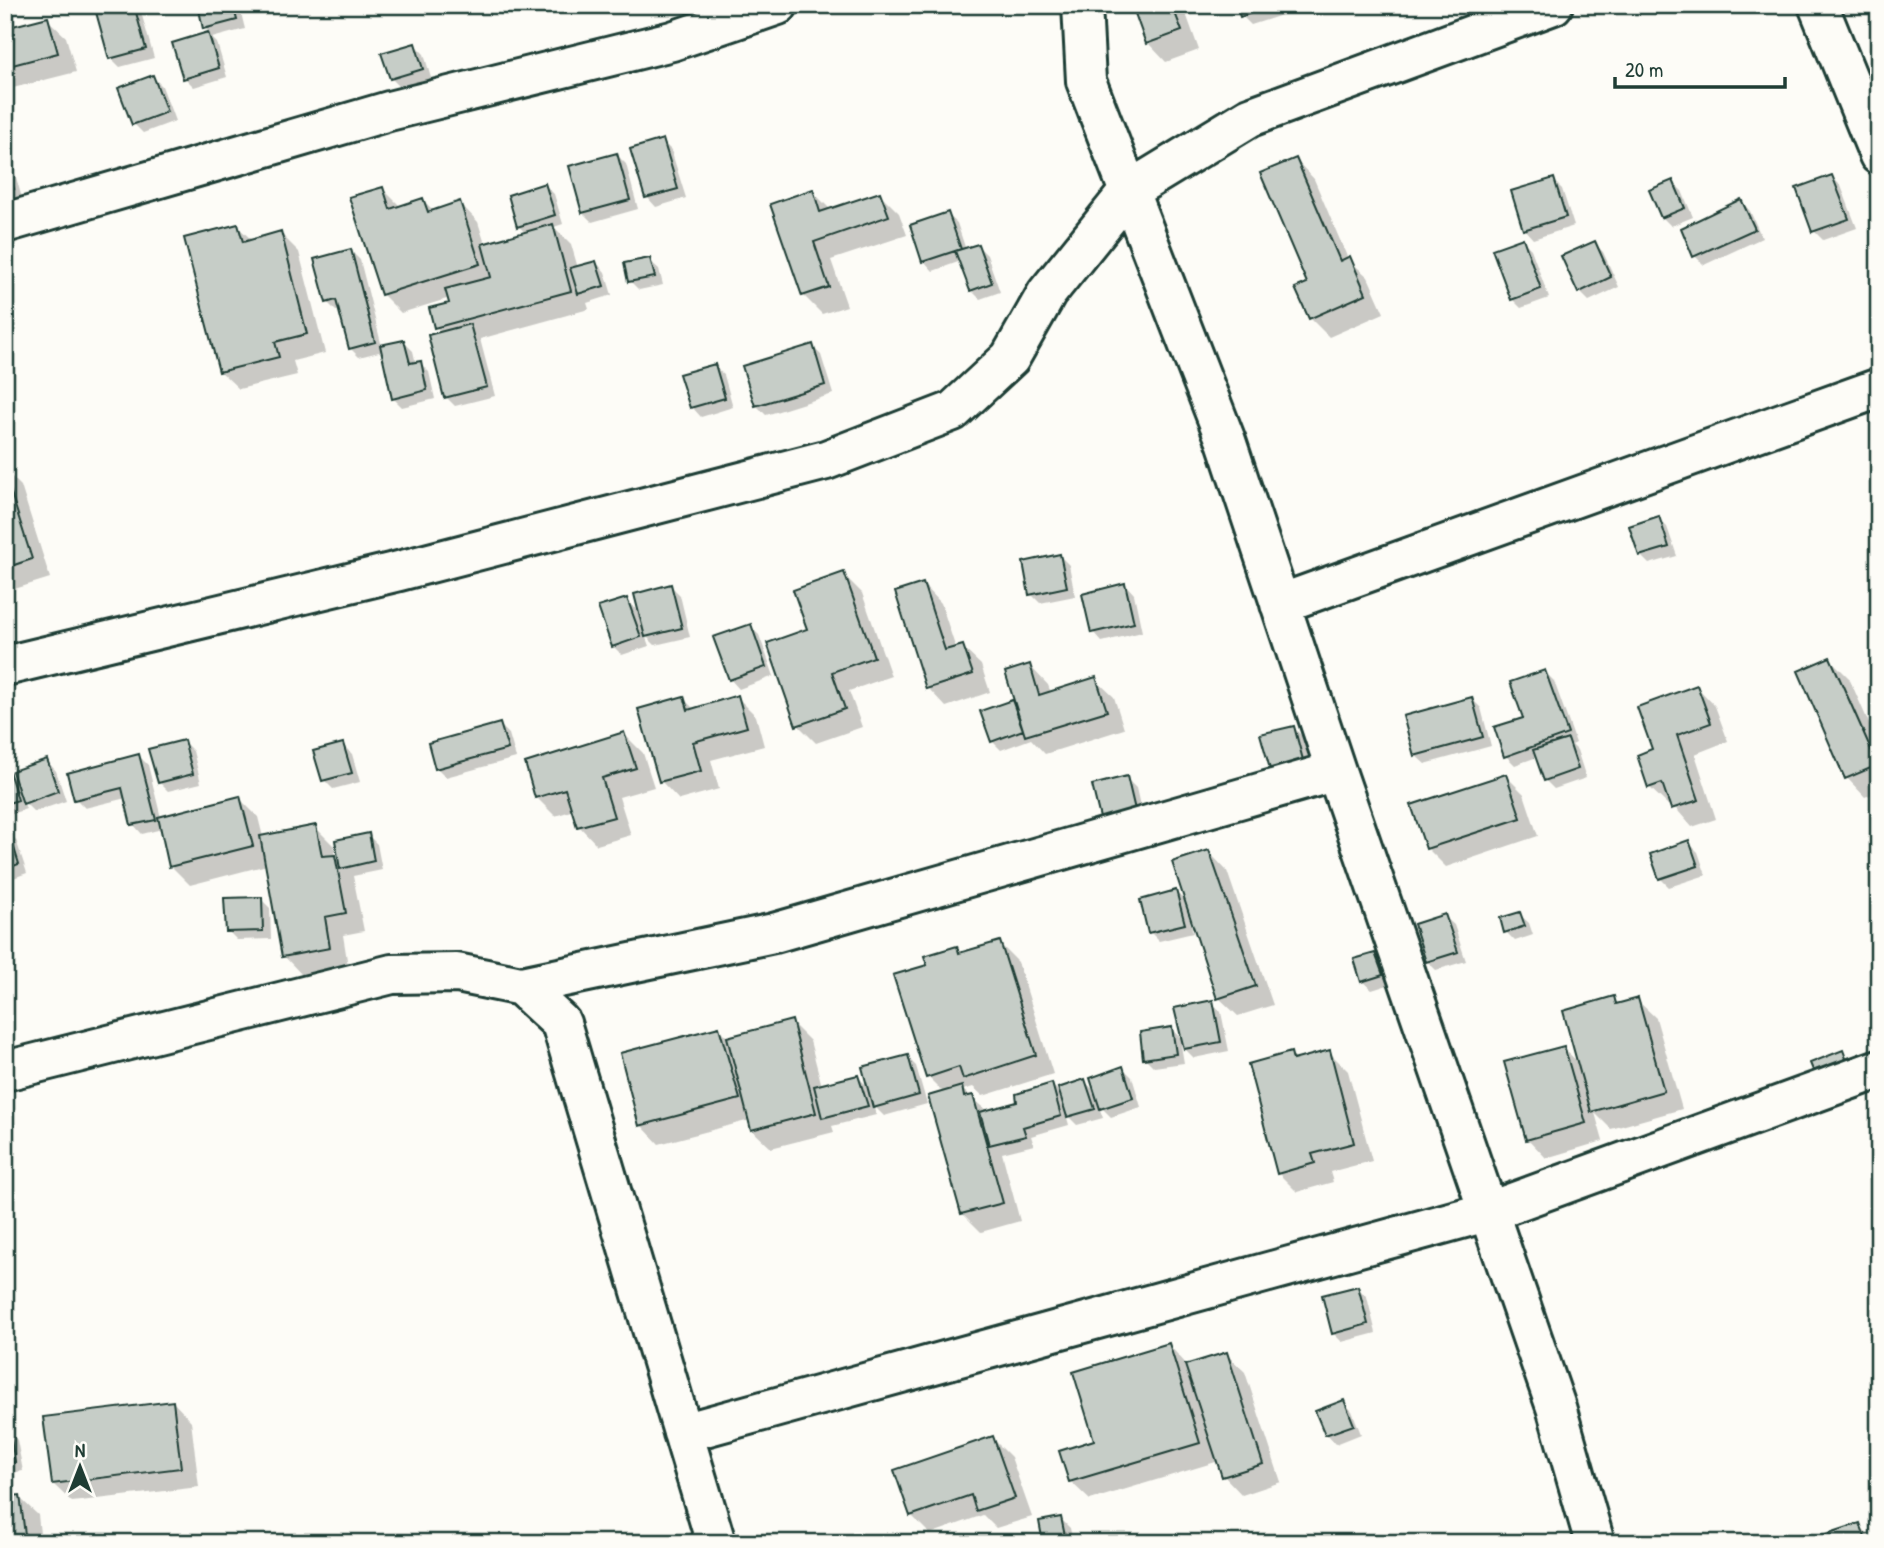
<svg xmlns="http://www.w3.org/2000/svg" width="1884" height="1548" font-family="'Patrick Hand',sans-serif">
  <rect width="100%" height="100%" fill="#fdfcf7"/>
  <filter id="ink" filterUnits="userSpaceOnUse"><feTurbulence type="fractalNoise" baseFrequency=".0143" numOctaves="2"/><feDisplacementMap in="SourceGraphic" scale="14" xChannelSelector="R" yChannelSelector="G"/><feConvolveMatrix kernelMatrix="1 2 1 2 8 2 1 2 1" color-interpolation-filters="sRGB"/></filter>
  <g filter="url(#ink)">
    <!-- shadow -->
    <path fill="#0003" d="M95 5H139L154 58 120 67 111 58Z
      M199 5H239L245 29 212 38 217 43 227 77 194 87 185 78 174 44 210 33 205 28Z
      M1134 5H1192L1184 8 1199 50 1166 62 1148 43Z
      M1238 5H1279L1282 15 1251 25 1242 16Z
      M47 19 66 37 76 72 5 90V30Z
      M415 45 424 54 431 78 400 87 391 78Z
      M153 77 162 86 175 121 143 133 134 124Z
      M5 141 13 169H11L15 174 22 198 5 203Z
      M662 141 671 150 686 198 656 207 647 197 632 150Z
      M617 155 626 164 638 209 592 222 583 213Z
      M1296 160 1314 179 1348 259 1368 277 1384 313 1329 337 1310 318 1309 284Z
      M1832 177 1841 186 1857 228 1823 240 1814 231Z
      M1553 180 1562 189 1574 226 1533 239 1524 229Z
      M1673 182 1682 191 1693 217 1671 226 1662 217Z
      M545 185 554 194 563 224 554 227 571 244 578 268 596 262 605 272 612 295 587 303 589 309 480 339 495 396 455 406 446 397 442 333 436 327 451 304 450 298 401 313 382 294 383 189 401 207 423 200 434 211 460 203 478 222 485 244 526 233 518 226Z
      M812 191 831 210 880 194 899 213 907 235 831 260 847 306 822 314 803 295Z
      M1741 201 1750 211 1762 238 1704 265 1695 256Z
      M947 214 957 223 966 250 978 246 987 255 1000 292 980 299 971 290 961 261 933 271 924 261 912 226Z
      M237 226 253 241 280 233 299 252 325 353 293 361 297 375 239 389 220 371Z
      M1522 240 1531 249 1549 298 1521 308 1512 299Z
      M1594 243 1603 252 1619 287 1589 301 1580 292Z
      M351 251 360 260 382 347 404 342 413 351 416 364 420 363 429 372 435 399 402 407 393 398 383 351 359 357 350 348 340 310 336 311 327 302Z
      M649 260 659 269 663 285 639 290 630 281Z
      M812 346 821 355 833 394 766 415 757 406 745 367Z
      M714 366 724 375 733 407 701 417 692 407Z
      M5 470 21 486 50 578 5 592Z
      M1658 518 1667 527 1677 556 1649 564 1640 555Z
      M1060 556 1069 565 1075 596 1040 603 1031 594Z
      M843 574 862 593 891 676 849 691 862 727 816 743 798 725 809 630Z
      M923 584 941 603 956 649 962 647 981 665 990 692 946 707 928 688Z
      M1125 584 1134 594 1142 632 1102 642 1093 632Z
      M671 586 680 595 690 637 655 645 645 635 649 646 622 655 613 646 627 600 640 613Z
      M750 626 759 635 774 676 739 689 730 679Z
      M1830 659 1849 678 1879 746V791L1865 797 1847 778Z
      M1030 666 1048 685 1051 693 1095 679 1114 697 1124 729 1045 754 1031 739 1001 750 992 741 1011 702 1018 709Z
      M1545 672 1554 681 1576 743 1572 745 1577 750 1586 778 1554 789 1545 780 1537 757 1515 765 1506 756Z
      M1697 687 1715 706 1728 741 1695 754 1716 819 1692 827 1672 804 1668 805 1649 787 1655 750Z
      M737 697 756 716 764 746 711 760 719 789 679 800 661 781 683 698 694 709Z
      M1472 699 1481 708 1491 746 1425 764 1415 755Z
      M500 725 509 734 516 758 446 777 437 768Z
      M1294 728 1303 737 1311 769 1280 777 1271 768Z
      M624 734 643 753 654 787 619 797 631 835 597 845 579 826 574 810 555 816 536 797Z
      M184 742 193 751 201 783 168 791 159 782Z
      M343 745 352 754 360 782 333 789 324 780Z
      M139 756 148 765 161 818 239 798 258 817 263 837 315 827 334 846 336 859 341 863 368 835 377 844 382 870 353 876 364 931 343 935 348 966 302 975 284 956 267 865 190 885 171 866 162 829 142 834 133 824 126 798 85 808 76 799Z
      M47 761 56 771 66 801 34 812 23 801 26 809 5 816V774L8 773 18 783Z
      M1506 776 1524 794 1538 836 1446 867 1427 848Z
      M1126 778 1136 788 1143 819 1110 826 1101 817Z
      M7 831 16 840 27 873 8 880 5 877V832Z
      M1688 842 1698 852 1706 875 1669 887 1660 878Z
      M1209 852 1227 871 1273 1005 1238 1016 1219 998 1190 912 1188 913 1193 933 1159 941 1150 932 1176 892 1188 904Z
      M261 899 270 908 271 939 237 940 228 931Z
      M1519 914 1529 923 1533 935 1515 941 1506 932Z
      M1444 916 1454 925 1466 961 1436 970 1427 961Z
      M999 943 1018 962 1053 1074 983 1096 973 1087 963 1090 988 1111 1019 1103 1052 1085 1062 1095 1084 1081 1097 1093 1123 1068 1132 1077 1141 1107 1111 1117 1098 1104 1103 1118 1077 1125 1066 1114 1069 1125 1031 1136 1034 1145 1002 1153 1020 1221 981 1232 962 1213 944 1093 928 1077 929 966 957 948 963 954Z
      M1375 955 1384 965 1391 984 1372 990 1362 981Z
      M1613 998 1620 1005 1637 1000 1656 1018 1682 1109 1611 1129 1595 1113 1603 1141 1546 1158 1528 1139 1563 1048 1580 1064Z
      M1212 1002 1221 1012 1229 1051 1194 1058 1181 1045 1184 1063 1154 1067 1145 1058 1171 1029 1184 1041Z
      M791 1022 810 1041 822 1086 858 1077 870 1089 907 1057 916 1066 927 1104 884 1116 873 1105 876 1115 832 1126 834 1132 771 1148 752 1130 750 1120 659 1144 641 1125 719 1029 729 1039Z
      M1329 1052 1348 1071 1372 1161 1330 1172 1333 1182 1297 1192 1278 1173 1291 1054 1297 1061Z
      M1358 1288 1367 1297 1376 1333 1342 1342 1333 1333Z
      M1169 1345 1188 1366 1226 1354 1245 1372 1281 1482 1242 1495 1224 1476 1219 1461 1090 1500 1071 1482 1062 1453 1096 1441Z
      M173 1402 191 1421 199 1487 72 1502 53 1484Z
      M1343 1402 1352 1411 1361 1434 1336 1444 1327 1434Z
      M5 1431H8L17 1440 23 1471 5 1474Z
      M992 1438 1011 1457 1032 1517 996 1528 983 1515 930 1534 911 1515Z
      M19 1497 38 1515 41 1543H5Z
      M1061 1519 1070 1528 1073 1543H1045Z
      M1859 1525 1877 1543H1825Z
      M898 1538 903 1543H885Z"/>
    <!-- building -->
    <path fill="#c6cdc7" stroke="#1f3d34" stroke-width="2" d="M94 5H134L146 49 109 59Z
      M198 5H233L237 20 203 29Z
      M1132 5H1172L1182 31 1146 44Z
      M1236 5H1274L1240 17Z
      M48 17 58 53 5 67V28Z
      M208 32 219 68 183 79 172 43Z
      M415 43 423 69 390 79 381 53Z
      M153 75 167 112 132 125 118 88Z
      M663 139 678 189 645 198 630 149Z
      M617 153 630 200 582 213 569 166Z
      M1296 158 1340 261 1350 256 1366 294 1309 319 1295 288 1307 283 1260 173Z
      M5 163 14 189 5 191Z
      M1832 175 1849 219 1812 232 1796 188Z
      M1554 178 1566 217 1523 230 1511 191Z
      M1673 180 1685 208 1661 218 1649 190Z
      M545 183 555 215 517 227 508 195Z
      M383 187 390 209 423 198 428 212 460 201 480 264 381 295 349 197Z
      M813 189 820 212 880 192 889 216 814 242 829 287 802 296 770 204Z
      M1741 199 1755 229 1693 257 1681 228Z
      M948 212 961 249 922 262 910 225Z
      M238 224 243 242 281 231 307 334 275 342 279 357 219 372 184 238Z
      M553 224 571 291 434 328 429 308 449 303 445 289 491 277 482 244Z
      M1523 238 1541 289 1511 300 1492 249Z
      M1595 241 1611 277 1578 293 1561 256Z
      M978 244 992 283 970 291 955 251Z
      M351 249 375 342 349 349 336 300 326 303 314 259Z
      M650 258 655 277 628 282 624 263Z
      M596 261 604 286 578 294 570 268Z
      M470 324 487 387 444 398 428 335Z
      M404 340 410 363 421 361 427 390 392 399 380 345Z
      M813 344 825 385 755 406 742 366Z
      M715 364 725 398 690 408 679 374Z
      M5 474 32 559 5 568Z
      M1659 516 1669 547 1639 556 1629 526Z
      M1060 554 1067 587 1029 595 1023 562Z
      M844 572 874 657 832 672 845 709 796 726 767 643 807 629 793 590Z
      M923 583 945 650 963 645 973 674 926 689 895 592Z
      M1125 583 1134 623 1091 633 1082 594Z
      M671 584 682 628 645 637 634 594Z
      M627 598 641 637 612 647 598 607Z
      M751 624 766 667 729 680 713 637Z
      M1830 657 1878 765 1845 779 1798 671Z
      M1030 664 1039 695 1096 677 1107 711 1025 736 1005 672Z
      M1545 670 1568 734 1504 757 1494 727 1523 718 1510 682Z
      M1697 685 1711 723 1677 735 1699 800 1671 809 1662 783 1648 788 1637 755 1652 749 1637 707Z
      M738 695 747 727 693 742 701 771 659 782 638 709 684 696 688 710Z
      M1472 697 1483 737 1414 756 1403 716Z
      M1012 700 1023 730 991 742 980 711Z
      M500 723 508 749 435 769 428 743Z
      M1294 726 1303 760 1270 769 1260 734Z
      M624 732 636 768 602 778 614 817 577 827 565 789 535 798 525 763Z
      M1568 739 1578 769 1544 781 1533 750Z
      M184 740 193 774 158 783 148 749Z
      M343 743 352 773 322 781 313 751Z
      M139 754 156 820 131 825 122 788 74 800 67 773Z
      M47 759 58 791 23 804 12 771Z
      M9 771 18 800 5 804V772Z
      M1506 774 1521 818 1426 849 1411 805Z
      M1127 776 1135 810 1100 818 1092 785Z
      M240 796 253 846 169 867 158 817Z
      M316 825 322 856 335 855 346 913 325 917 330 948 282 957 260 836Z
      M8 829 19 864 5 869V830Z
      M369 833 374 861 340 869 335 840Z
      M1689 840 1698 866 1659 879 1650 854Z
      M1209 850 1256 986 1217 999 1172 862Z
      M1176 890 1185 924 1148 933 1140 900Z
      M262 897 263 931 226 932 224 898Z
      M1520 912 1525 926 1504 933 1500 918Z
      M1445 914 1458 952 1426 962 1414 924Z
      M1000 941 1036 1055 963 1079 959 1067 926 1078 893 975 927 965 924 956 957 946 959 953Z
      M1375 953 1383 975 1361 982 1354 959Z
      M1614 996 1616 1004 1638 998 1664 1091 1591 1112 1563 1011Z
      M1213 1000 1221 1042 1184 1049 1174 1008Z
      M792 1020 816 1113 751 1130 727 1037Z
      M719 1027 740 1099 639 1126 620 1053Z
      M1172 1027 1176 1054 1143 1059 1140 1032Z
      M1564 1046 1586 1123 1526 1140 1504 1062Z
      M1330 1050 1354 1143 1312 1154 1315 1163 1277 1174 1248 1064 1291 1052 1293 1060Z
      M1843 1050 1852 1075 1820 1087 1810 1063Z
      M908 1055 919 1095 873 1108 862 1067Z
      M1123 1066 1133 1098 1100 1109 1090 1078Z
      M858 1075 868 1106 822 1118 814 1086Z
      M1085 1079 1095 1109 1067 1117 1058 1088Z
      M1052 1083 1061 1116 1023 1127 1026 1136 989 1145 980 1112 1017 1102 1016 1094Z
      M962 1086 964 1097 973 1095 1003 1203 961 1214 928 1096Z
      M1358 1286 1368 1324 1332 1334 1322 1295Z
      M1169 1343 1200 1443 1069 1482 1059 1451 1094 1440 1073 1372Z
      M1227 1352 1263 1464 1222 1477 1185 1365Z
      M1344 1400 1354 1425 1325 1435 1315 1411Z
      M173 1401 181 1468 52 1484 43 1417Z
      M5 1429H9L15 1462 5 1464Z
      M993 1436 1015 1498 976 1511 971 1495 910 1516 894 1470Z
      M20 1495 26 1543H5V1497Z
      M1061 1517 1066 1541 1043 1543 1039 1521Z
      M1860 1523 1867 1543H1823L1820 1536Z"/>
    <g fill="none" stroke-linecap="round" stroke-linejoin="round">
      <!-- minor casing -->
      <g stroke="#1f3d34" stroke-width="44">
        <path id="minor" d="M1082 5 1086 81 1226 441 1336 771 1556 1407 1595 1543
          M1818 5 1879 155
          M5 223 389 111 672 41 778 5
          M1280 604 1879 388
          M5 666 399 571 826 460 953 411 1010 358 1047 293 1130 190 1250 117 1553 5
          M521 986 774 933 1336 771
          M5 1071 392 974 457 973 521 986 561 1023 716 1543
          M683 1433 1490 1211 1879 1069"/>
      </g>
      <!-- minor -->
      <use href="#minor" stroke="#fdfcf7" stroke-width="38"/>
    </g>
  </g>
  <!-- margin -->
  <rect width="1884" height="1548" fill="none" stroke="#fdfcf7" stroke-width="28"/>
  <rect x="14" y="14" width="1856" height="1520" fill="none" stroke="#1f3d34" stroke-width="2.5" filter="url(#ink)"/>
  <!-- north arrow -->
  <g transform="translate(80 1467)" stroke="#fdfcf7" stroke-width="5" paint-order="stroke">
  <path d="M0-5L12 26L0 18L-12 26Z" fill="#1f3d34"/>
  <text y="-10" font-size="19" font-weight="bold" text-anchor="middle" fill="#1f3d34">N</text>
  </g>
  <!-- scale -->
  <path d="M1615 77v10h170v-10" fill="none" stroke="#1f3d34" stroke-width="3.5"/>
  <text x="1625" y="77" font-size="21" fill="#1f3d34" stroke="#fdfcf7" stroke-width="5" paint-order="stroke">20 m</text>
</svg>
